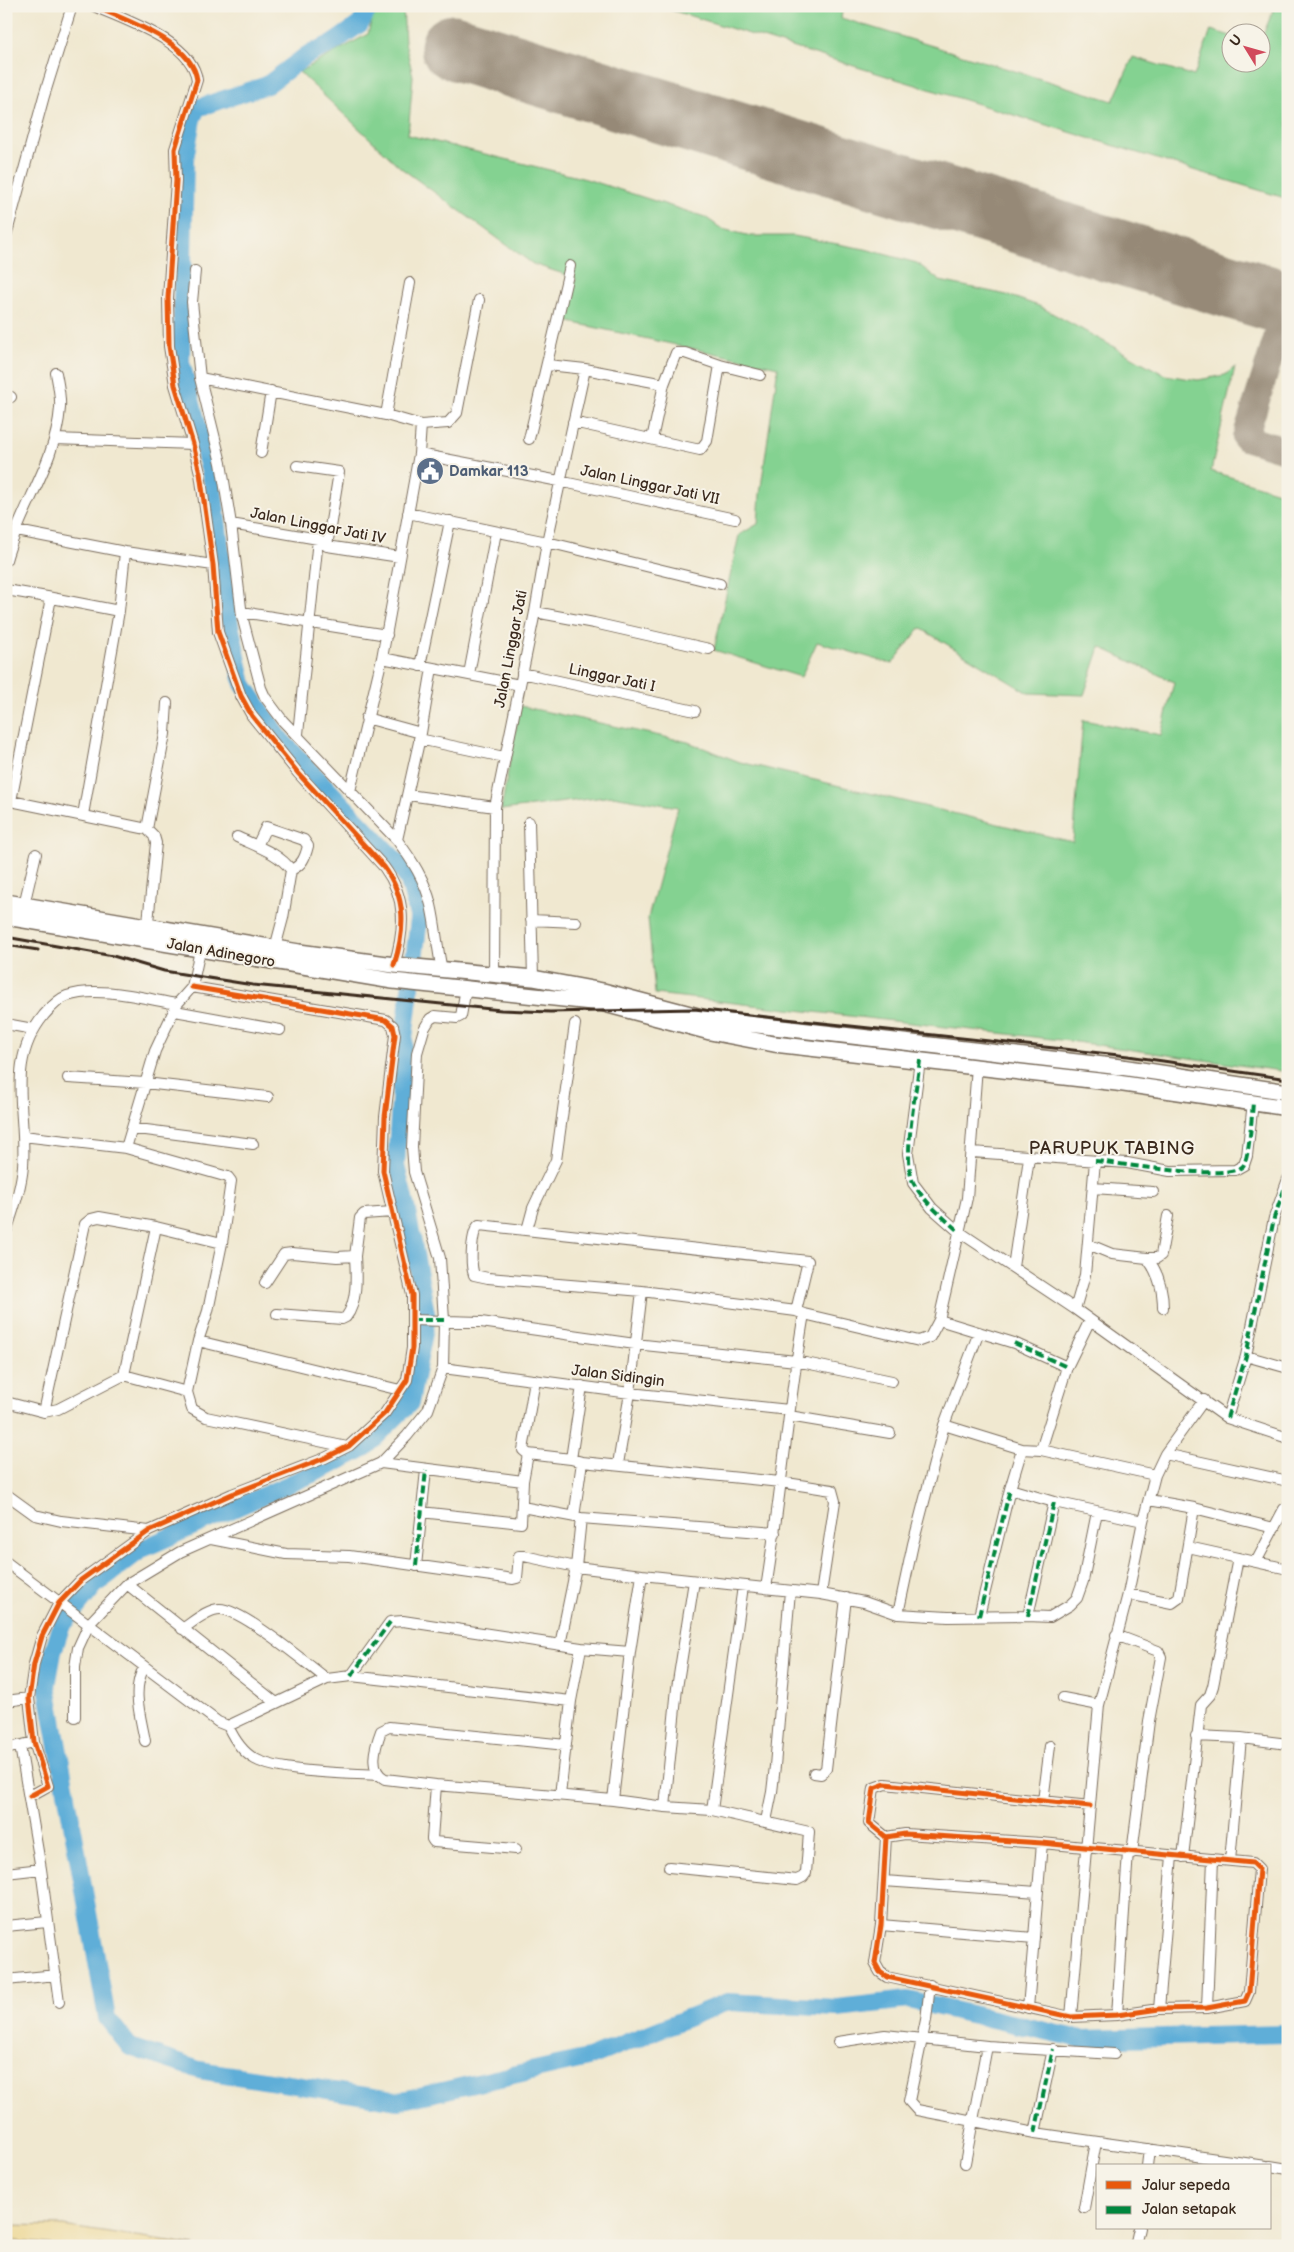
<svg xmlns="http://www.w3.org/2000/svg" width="1294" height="2252" font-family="'Balsamiq Sans',sans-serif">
  <rect width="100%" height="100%" fill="#f7f3e8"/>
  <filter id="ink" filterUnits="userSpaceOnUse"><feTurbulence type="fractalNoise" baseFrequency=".02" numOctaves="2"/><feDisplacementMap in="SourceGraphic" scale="10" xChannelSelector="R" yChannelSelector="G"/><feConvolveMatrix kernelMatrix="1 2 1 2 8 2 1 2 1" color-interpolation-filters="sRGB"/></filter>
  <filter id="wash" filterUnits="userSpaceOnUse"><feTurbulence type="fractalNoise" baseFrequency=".0096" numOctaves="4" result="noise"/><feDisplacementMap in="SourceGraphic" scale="20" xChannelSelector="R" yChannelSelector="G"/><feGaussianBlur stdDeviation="1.12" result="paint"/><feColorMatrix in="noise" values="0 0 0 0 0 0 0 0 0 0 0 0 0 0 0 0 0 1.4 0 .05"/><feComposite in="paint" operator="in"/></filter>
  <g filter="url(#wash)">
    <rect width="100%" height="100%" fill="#f0e8d0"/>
    <!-- green -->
    <path fill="#84d291" stroke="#607e58" d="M375 6H403L405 42 413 76 408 135 586 179 705 217 722 229 751 236H794L865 249 917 263 940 281 1007 295 1039 306 1165 375 1198 380 1225 375 1235 367 1211 471 1288 495V1072L1069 1041 655 994 648 918 678 807 613 796 501 810 520 706 688 742 740 762 1073 842 1083 720 1161 735 1174 682 1100 647 1084 695 1028 693 920 628 892 664 817 642 801 677 714 650 739 535 758 524 760 494 778 367 565 321 576 278 533 264 401 168 299 72 368 34Z
      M658 6H843L841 18 1113 101 1133 57 1194 76 1211 30 1231 36 1232 62H1262V37L1275 6H1288V199Z"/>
    <!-- sand -->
    <path fill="#eeda9e" stroke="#94825e" d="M6 2225 63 2226 195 2246H70L6 2240Z"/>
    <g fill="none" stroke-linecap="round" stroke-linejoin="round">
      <!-- river -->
      <path stroke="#5eaed8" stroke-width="18" d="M370 6 360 24 333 43 307 55 267 85 197 108 192 119 185 159 181 362 212 480 230 625 243 684 281 740 399 864 409 881 419 919 404 1038 396 1166 407 1211 427 1318 410 1403 366 1447 328 1467 142 1549 95 1585 61 1627 53 1652 47 1686 107 2018 130 2047 199 2070 398 2101 588 2058 727 2002 837 2008 908 2000 1081 2039 1288 2034"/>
      <!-- taxiway -->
      <path stroke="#968977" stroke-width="26" d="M1287 304 1245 438 1288 451"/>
      <!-- runway -->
      <path stroke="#968977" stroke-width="65" d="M453 47 1288 304"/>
    </g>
  </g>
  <g filter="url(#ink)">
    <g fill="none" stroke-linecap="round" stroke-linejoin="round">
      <!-- minor casing -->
      <g stroke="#7a6c5c" stroke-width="12">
        <path id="minor" d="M94 6C126 21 192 41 197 80L175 149 176 181 168 298 169 346 175 385 193 444 200 473 213 565 218 632 241 696 252 716 298 773 384 867C407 898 405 930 394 965
          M6 236 44 96 72 6
          M195 271 192 302 200 378 221 463 231 524 242 616 261 688 265 697 283 721 397 840C412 860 425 880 431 905 436 926 437 948 442 970
          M410 283 386 415 421 425 448 423 457 413 479 300
          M548 365 585 369 664 384
          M200 378 386 415
          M6 396 11 397
          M573 422 700 450 707 441 720 365 760 375
          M55 439 193 444
          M529 439 570 266
          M652 439 664 384 676 353H685L720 365
          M261 453 271 391
          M419 454 559 481 735 519
          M297 466 339 472 327 546
          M408 513 547 542 720 584
          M231 524 318 539 327 546 400 557
          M17 531 125 552
          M6 560C20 508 56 463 60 408 61 397 58 384 56 373
          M6 590 47 597 50 603 11 801
          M47 597 119 611
          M242 612 387 635
          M535 612 594 623 709 649
          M382 658 520 685
          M420 666 450 521
          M522 673 695 711
          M469 674 496 532
          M366 718 421 733
          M298 734 318 539
          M419 739 504 757
          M350 791 382 658 419 454 421 425
          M408 795 495 807
          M6 800 147 829 154 836 156 843 147 932
          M83 815 119 611 125 552 213 565
          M529 822 533 978
          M147 829 165 734 167 703
          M237 837C256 846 279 853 291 870L283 918 275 948
          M397 840 421 733 432 668
          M257 846 266 827 304 840 308 846C305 858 302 865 291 870
          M24 905 36 854
          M531 920 576 922
          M494 975 495 807 535 612 547 542 585 369
          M175 1011 280 1030
          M6 1024 33 1029
          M920 1060 908 1154 913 1183 932 1208 958 1231 1075 1309 1227 1418 1288 1438
          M68 1078 145 1083 268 1097
          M132 1130H146L253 1144
          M23 1136 126 1148 228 1177 231 1181 222 1243 208 1311 198 1341 187 1392 192 1409 206 1417 347 1447
          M126 1148 155 1051 177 1004
          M972 1152 1127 1163 1170 1171 1235 1170 1244 1165 1247 1156 1253 1102
          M1093 1188 1153 1192
          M527 1230 533 1208 556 1160 575 1024
          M6 1232C13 1210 21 1189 23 1166 27 1111 5 1063 44 1015 50 1008 58 999 67 996 98 985 146 999 177 1004L192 987 200 950
          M1088 1244 1112 1254 1147 1258C1159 1273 1163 1289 1163 1308
          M1147 1258H1157L1161 1255 1168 1216
          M1013 1267 1029 1158
          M265 1283 284 1254 292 1253 337 1257 355 1256 360 1218 364 1214 392 1212
          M1075 1309 1085 1275 1095 1161
          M277 1314 342 1319 346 1317C358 1302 356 1274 355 1256
          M804 1314 919 1341 930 1337 939 1320 967 1198 977 1066
          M412 1320 481 1322 635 1344 796 1361 892 1381
          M939 1320 1014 1343 1067 1367
          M198 1341 400 1390
          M1246 1356 1288 1368
          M443 1368 630 1393 789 1410
          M124 1375 156 1227
          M535 1380 523 1450 528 1454 571 1459
          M6 1402 44 1412 58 1409 124 1375 187 1392
          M44 1412 85 1224 91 1219 99 1217 156 1227 222 1243
          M789 1416 890 1433
          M1227 1418 1246 1356 1274 1218 1288 1179
          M944 1425 1022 1449 1041 1450 1155 1475
          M1041 1450 1067 1367 1090 1320
          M1165 1454 1204 1400
          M582 1462 780 1482 832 1490 835 1501 821 1594
          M381 1463 523 1481
          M618 1464 630 1393 642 1291
          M1010 1489 1054 1502 1143 1521
          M6 1494 35 1515 61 1521 149 1531
          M1149 1500 1194 1508 1274 1528
          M522 1507 581 1518 775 1533
          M421 1512 521 1523 523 1481 528 1454
          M574 1517 582 1462 571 1459 582 1386
          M211 1539 286 1554 349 1556 513 1579 517 1578 519 1556H524L576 1567 642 1575 821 1594 864 1602 898 1614 948 1617 1028 1616 1050 1617 1070 1605 1077 1598 1083 1581 1097 1512
          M1188 1547 1288 1569
          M6 1562 218 1722 228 1726 327 1679 351 1676 571 1701
          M1256 1562 1284 1509 1288 1507
          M416 1566 426 1470
          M127 1584 275 1702
          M766 1588C781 1497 788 1405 804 1314L796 1311 808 1261 479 1225C471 1232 470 1264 474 1275L488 1278 642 1291 796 1311
          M1128 1594 1172 1603 1179 1598 1194 1508
          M898 1614 913 1544 944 1425 979 1332
          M979 1616 1010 1489 1022 1449
          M1028 1616 1054 1502
          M182 1629C192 1623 207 1609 220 1609 242 1609 307 1664 327 1679
          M1116 1635 1158 1651 1161 1657 1149 1721 1132 1853
          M560 1645 576 1567 581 1518
          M144 1668C131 1689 141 1718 145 1741
          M351 1676 390 1622 403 1621 581 1648 630 1652
          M1063 1698 1099 1705
          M6 1701 29 1698
          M75 1717V1667L78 1648 89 1624 127 1584 180 1552 381 1463 407 1436 428 1410 443 1368 444 1320 440 1258 414 1172 412 1147 417 1053 424 1029 430 1019 435 1016 457 1018 461 1016 466 988
          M228 1726C234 1739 242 1752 255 1759 281 1773 347 1773 378 1775
          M1196 1736 1241 1738 1288 1744
          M566 1745 389 1727 381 1731C375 1747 368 1770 385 1779L436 1785 613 1800 665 1807 712 1810 809 1832 806 1873 803 1877 797 1880 669 1867
          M20 1746 41 1869 59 2002
          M6 1749 34 1742
          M814 1773 821 1774 826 1769 846 1598
          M436 1785 432 1839 434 1842 516 1849
          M560 1795 571 1701 581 1648
          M30 1796 48 1786 34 1742 29 1698 34 1664 42 1636 59 1603 81 1580 149 1531 232 1494 325 1458 349 1446 385 1413 407 1380 412 1348V1295L383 1171 385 1117 395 1035 393 1026 386 1020 192 987
          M613 1800 630 1652 642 1575
          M1043 1801 1050 1746
          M665 1807 677 1688 694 1581
          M712 1810 743 1586
          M766 1821 772 1792 775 1766 790 1591
          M886 1837 905 1834 1042 1843 1253 1863 1259 1869 1249 1992 1245 2001 1207 2008 1159 2009 1117 2015 1071 2017 887 1977 880 1972 875 1963 881 1925 886 1837 869 1823 874 1788 885 1784 1090 1806
          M1183 1857 1201 1705 1210 1695 1213 1686 1238 1558
          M1230 1861 1241 1738
          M6 1873 41 1869
          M884 1881 1037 1892
          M881 1925 1034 1938
          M6 1926 47 1922
          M6 1980 56 1975
          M930 1985 926 2020 909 2101 917 2110 1035 2133 1266 2166
          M1028 2008 1042 1843
          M1207 2008 1213 1859
          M1159 2009 1172 1856
          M1117 2015 1128 1852
          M1071 2017 1099 1705 1128 1594 1143 1521 1155 1475 1165 1454 1288 1481
          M838 2042 885 2035 987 2046 1114 2054
          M1035 2133 1053 2049
          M965 2163 987 2046
          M1147 2166 1149 2149
          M1270 2166 1288 2169
          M1084 2208 1096 2142
          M1135 2246 1139 2228"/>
      </g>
      <!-- highway casing -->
      <g stroke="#7a6c5c" stroke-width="18">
        <path id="highway" d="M6 902 299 952 394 965 533 978 603 991 713 1020 1121 1067 1288 1092
          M6 917 393 981 601 1003 710 1032 774 1044 1117 1083 1288 1108"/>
      </g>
      <!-- minor -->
      <use href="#minor" stroke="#fff" stroke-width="10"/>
      <!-- highway -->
      <use href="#highway" stroke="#fff" stroke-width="15"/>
      <!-- rail -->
      <path stroke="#3b2a1e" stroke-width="3" d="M6 937 113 956 164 971 253 985 501 1010 550 1012 694 1009 1128 1056 1288 1079
        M6 945 38 950"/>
      <!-- quiet -->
      <path stroke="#00873e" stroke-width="4" stroke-dasharray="8 4" stroke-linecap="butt" d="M920 1060C917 1087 901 1162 914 1184 925 1203 943 1217 958 1231
        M1095 1161C1119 1163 1229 1182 1243 1166 1249 1159 1252 1115 1253 1102
        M412 1320H444
        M1014 1343 1067 1367
        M1227 1418 1246 1356 1274 1218 1288 1179
        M416 1566 426 1470
        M979 1616 1010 1489
        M1028 1616 1054 1502
        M351 1676 390 1622
        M1035 2133 1053 2049"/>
      <!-- cycleway casing -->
      <g stroke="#f7f3e8" stroke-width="8">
        <path id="cycleway" d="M94 6C126 21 192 41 197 80L175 149 176 181 168 298 169 346 175 385 193 444 200 473 213 565 218 632 241 696 252 716 298 773 384 867C407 898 405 930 394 965
          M30 1796 48 1786 34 1742 29 1698 34 1664 42 1636 59 1603 81 1580 149 1531 232 1494 325 1458 349 1446 385 1413 407 1380 412 1348V1295L383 1171 385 1117 395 1035 393 1026 386 1020 192 987
          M886 1837 905 1834 1042 1843 1253 1863 1259 1869 1249 1992 1245 2001 1207 2008 1159 2009 1117 2015 1071 2017 887 1977 880 1972 875 1963 881 1925 886 1837 869 1823 874 1788 885 1784 1090 1806"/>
      </g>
      <!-- cycleway -->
      <use href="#cycleway" stroke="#e8590c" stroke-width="5"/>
    </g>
  </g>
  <!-- icons -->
  <defs>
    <g id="civic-disc" transform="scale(1.4375)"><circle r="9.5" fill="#5c6f8a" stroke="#f7f3e8"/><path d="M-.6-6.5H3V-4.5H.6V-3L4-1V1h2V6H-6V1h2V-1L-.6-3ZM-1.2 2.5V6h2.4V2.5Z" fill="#fff"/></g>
  </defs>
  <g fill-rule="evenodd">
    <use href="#civic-disc" x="430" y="471"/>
  </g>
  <g text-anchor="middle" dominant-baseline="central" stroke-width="4" stroke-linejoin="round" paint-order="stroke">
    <!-- service labels -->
    <g font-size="15" font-weight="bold" fill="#4e5e75" stroke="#f7f3e8" text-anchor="start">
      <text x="449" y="471">Damkar 113</text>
    </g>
    <!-- street labels -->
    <g font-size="15" fill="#3b2a1e" stroke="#f7f3e8">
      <text transform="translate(650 485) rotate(12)">Jalan Linggar Jati VII</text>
      <text transform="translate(318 526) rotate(11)">Jalan Linggar Jati IV</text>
      <text transform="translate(511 649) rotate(-79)">Jalan Linggar Jati</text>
      <text transform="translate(612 678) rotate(12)">Linggar Jati I</text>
      <text transform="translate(221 953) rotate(10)">Jalan Adinegoro</text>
      <text transform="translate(618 1376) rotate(7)">Jalan Sidingin</text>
    </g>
    <!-- quarter labels -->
    <g font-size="18" letter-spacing="1" fill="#3b2a1e" stroke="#f7f3e8">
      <text x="1112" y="1148">PARUPUK TABING</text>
    </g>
  </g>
  <!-- margin -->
  <rect width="1294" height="2252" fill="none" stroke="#f7f3e8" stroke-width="25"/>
  <!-- legend -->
  <rect x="1096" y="2164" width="175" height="65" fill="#f7f3e8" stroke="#aca397"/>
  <rect x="1106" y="2181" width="25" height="8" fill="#e8590c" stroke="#aca397"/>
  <text x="1142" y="2190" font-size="15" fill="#3b2a1e">Jalur sepeda</text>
  <rect x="1106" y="2206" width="25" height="8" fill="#00873e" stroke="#aca397"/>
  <text x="1142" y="2214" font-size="15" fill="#3b2a1e">Jalan setapak</text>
  <!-- north arrow -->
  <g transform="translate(1246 48) rotate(307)"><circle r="24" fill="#f7f3e8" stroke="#aca397"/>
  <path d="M0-4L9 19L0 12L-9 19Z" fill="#d1495b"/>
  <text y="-8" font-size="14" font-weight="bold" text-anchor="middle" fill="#3b2a1e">U</text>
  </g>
</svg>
